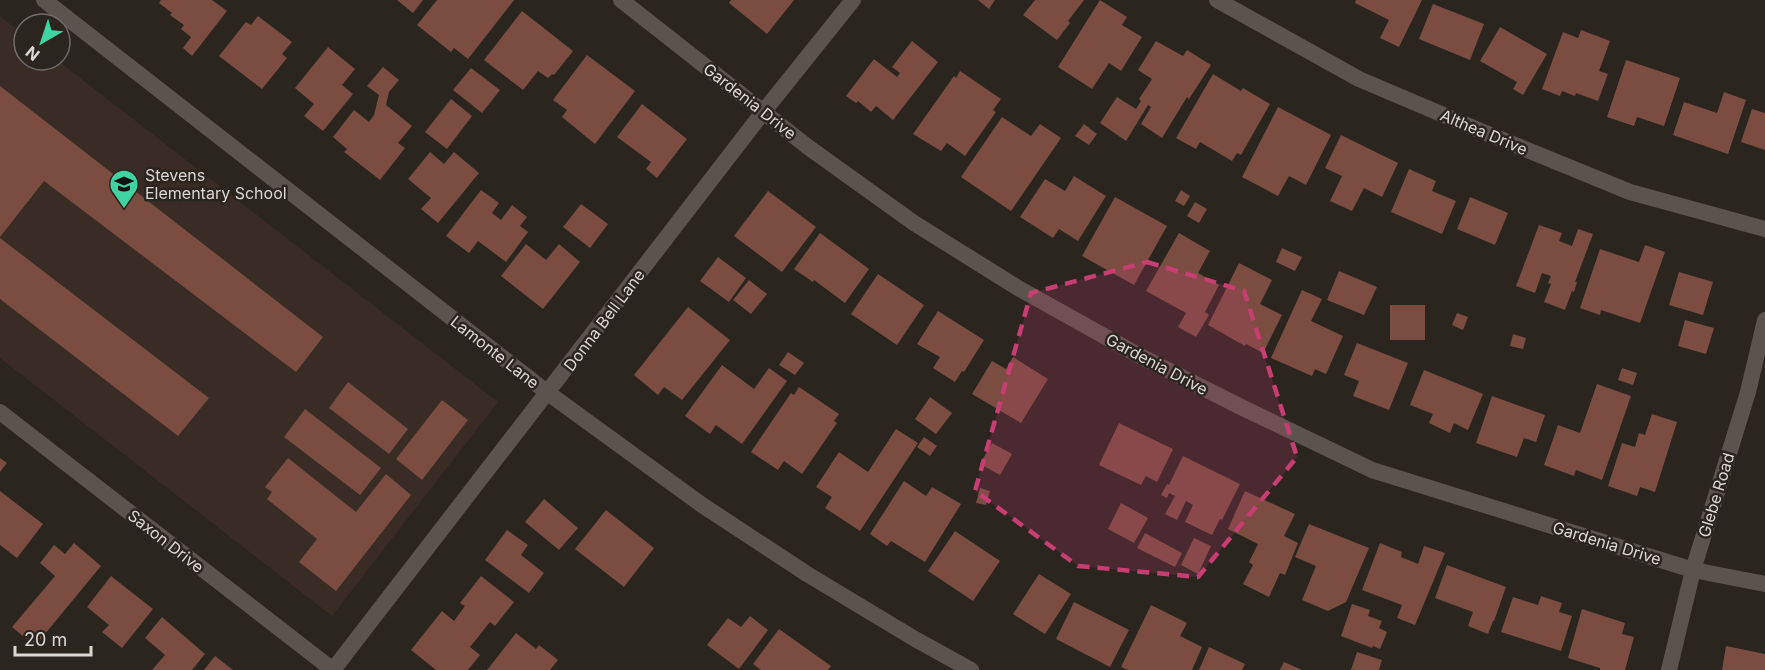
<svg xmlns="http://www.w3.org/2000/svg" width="1765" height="670" font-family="Inter,sans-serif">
  <rect width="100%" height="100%" fill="#2b2520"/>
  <!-- built -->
  <path fill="#382c25" d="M0 16 24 35V60H57L498 402 332 616 0 358Z"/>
  <!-- building -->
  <path fill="#7a4d40" d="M161 0H212L227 11 192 56 183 48 191 37 181 29 184 25 170 15 172 13 159 3Z
    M397 0H423L413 13Z
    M437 0H514L468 59 454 48 451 52 417 25Z
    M731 0H794L767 34 729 3Z
    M978 0H995L989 9Z
    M1035 0H1084L1068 21 1070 23 1057 40 1023 15Z
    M1100 0 1127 17 1122 25 1142 37 1121 71 1109 63 1092 89 1058 67Z
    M1356 0H1422L1399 47 1380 38 1389 20 1355 3Z
    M1433 4 1484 24 1470 60 1419 39Z
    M522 11 573 51 554 75 552 74 548 78 538 71 523 90 484 60Z
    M258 16 292 42 282 54 287 58 262 89 219 56 246 22 251 25Z
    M1500 27 1547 54 1523 95 1513 89 1517 82 1480 61Z
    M1581 30 1610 41 1599 71 1608 74 1598 101 1576 93 1575 96 1562 91 1560 96 1542 89 1563 32 1578 38Z
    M912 41 938 62 893 120 876 106 871 112 858 101 856 103 846 96 874 59 897 77 900 73 892 67Z
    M1156 41 1183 56 1187 50 1211 65 1189 99 1187 97 1162 138 1141 124 1151 107 1148 105 1126 141 1100 123 1117 97 1136 109 1141 101 1139 99 1152 79 1138 70Z
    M328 47 355 69 342 85 353 94 323 131 304 116 314 104 295 88Z
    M587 55 635 91 595 144 562 117 567 110 553 100Z
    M1626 60 1680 78 1664 126 1637 117 1634 126 1607 117Z
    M383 67 399 80 389 92 386 105 412 126 398 143 405 148 380 180 344 152 347 149 333 137 354 110 369 122 374 115 379 95 367 86Z
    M471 68 500 90 482 113 453 90Z
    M960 71 1001 99 993 110 996 112 965 156 947 143 941 151 913 134 954 76 956 78Z
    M1213 74 1241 91 1243 88 1270 104 1241 155 1237 153 1232 161 1200 142 1196 149 1176 138Z
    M0 86 323 337 296 372 44 181 0 237Z
    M1724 92 1746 100 1728 154 1673 135 1684 102 1717 113Z
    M451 99 472 116 447 149 425 132Z
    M642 104 687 139 657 178 646 169 651 162 617 137Z
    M1278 107 1331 135 1306 185 1289 176 1278 196 1242 177Z
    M1752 109 1765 113V150L1741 142Z
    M1002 117 1031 136 1040 124 1061 138 1011 211 961 177Z
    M1084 124 1097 134 1089 145 1075 136Z
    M1341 135 1398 163 1382 197 1364 188 1352 211 1330 201 1342 176 1325 168Z
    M430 152 444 164 454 152 479 173 438 223 421 209 431 198 408 179Z
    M1409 169 1436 181 1432 191 1456 201 1442 234 1391 212Z
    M1074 176 1106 196 1078 241 1059 229 1053 238 1020 217 1045 179 1065 191Z
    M481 190 499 203 492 213 501 220 512 205 527 217 520 226 528 232 506 262 478 241 469 253 446 236Z
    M1181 190 1190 196 1184 206 1175 201Z
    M768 191 816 227 782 272 734 236Z
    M1115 197 1167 226 1134 285 1082 256Z
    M1470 197 1508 213 1495 245 1457 229Z
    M1195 202 1207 209 1199 223 1187 216Z
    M581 204 608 224 590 248 563 227Z
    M1539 225 1562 233 1559 241 1572 246 1578 229 1593 234 1575 282H1577L1574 292 1572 291 1565 310 1544 302 1551 284 1548 283 1551 276 1542 273 1535 293 1516 286Z
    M820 233 869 269 845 303 814 280 813 282 794 269Z
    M1179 233 1210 251 1198 273 1219 285 1205 312 1209 315 1196 337 1178 327 1186 313 1146 291Z
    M0 238 209 398 178 436 0 299Z
    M526 244 546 260 559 244 580 262 543 309 501 276Z
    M1645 245 1665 252 1640 323 1601 310 1600 315 1580 308 1600 249 1639 262Z
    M1282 248 1302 257 1295 271 1276 262Z
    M718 257 746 278 729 302 700 281Z
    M1239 263 1272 280 1260 304 1282 315 1263 353 1246 344 1245 346 1208 325Z
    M1339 271 1377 287 1364 315 1327 300Z
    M1679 272 1713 282 1703 315 1669 305Z
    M878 274 924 305 897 345 851 314Z
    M749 280 767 294 751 314 733 300Z
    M1302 290 1322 299 1311 321 1343 336 1326 374 1315 369 1312 376 1271 358Z
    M1390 305H1425V340H1390Z
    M688 307 730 340 682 400 664 387 658 395 634 375Z
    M938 311 984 340 964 372 962 371 955 382 933 368 940 357 917 344Z
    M1457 313 1468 317 1463 330 1452 325Z
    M1685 320 1714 328 1706 354 1678 346Z
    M1513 334 1526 338 1523 349 1510 346Z
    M1357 343 1408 363 1389 410 1353 396 1359 381 1344 375Z
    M788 352 804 363 795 375 779 365Z
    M1013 357 1048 379 1021 423 972 394 992 361 1006 369Z
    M722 365 754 389 769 368 787 381 742 444 716 425 710 434 685 416Z
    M1622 368 1637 373 1633 385 1618 380Z
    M1424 370 1483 394 1468 430 1454 423 1450 433 1429 423 1433 414 1410 405Z
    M348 382 408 429 389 454 329 408Z
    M1597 384 1631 396 1602 480 1576 470 1574 476 1544 465 1558 425 1580 433Z
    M799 387 839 414 834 421 837 423 802 474 784 461 778 470 751 452 791 393 794 395Z
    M1492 396 1545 415 1536 442 1524 438 1517 457 1476 443Z
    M930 397 952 413 936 434 915 419Z
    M442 400 468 420 422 480 396 459Z
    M305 409 381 468 360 495 284 437Z
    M1652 414 1677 422 1655 492 1640 487 1637 496 1608 486 1622 443 1635 447 1639 433 1645 435Z
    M1119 423 1173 449 1157 482 1146 476 1141 485 1099 465Z
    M896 429 918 443 860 531 825 508 832 497 816 487 839 452 868 472Z
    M924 437 937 446 930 456 917 447Z
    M992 443 1012 454 1000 475 980 464Z
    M1183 456 1240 484 1222 520 1220 519 1212 535 1185 522 1193 505 1186 501 1177 520 1165 514 1175 496 1169 493 1167 498 1161 495 1167 484 1169 485Z
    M0 458 7 463 0 472Z
    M288 458 356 512 386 474 411 495 336 591 299 562 317 539 267 499 272 492 265 487Z
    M904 481 926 496 932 487 961 504 925 562 891 541 887 546 870 534Z
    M980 488 990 491 986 505 976 503Z
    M0 491 43 524 17 558 0 545Z
    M1245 491 1295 514 1284 536 1298 543 1285 575 1280 573 1269 597 1243 584 1253 565 1249 562 1258 544 1228 529Z
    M544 499 578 528 559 550 525 522Z
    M1121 503 1148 518 1134 543 1108 529Z
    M606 510 654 548 624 587 575 549Z
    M1309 524 1369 548 1346 602 1328 611 1302 600 1316 566 1295 557Z
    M507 530 528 545 521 555 544 573 529 593 485 560Z
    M955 531 1000 561 973 601 928 571Z
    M1145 533 1182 553 1175 567 1137 548Z
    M1194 538 1211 546 1198 574 1181 565Z
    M74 543 101 566 35 646 12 627 55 576 40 563 54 545 65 554Z
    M1380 543 1402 552 1401 557 1418 564 1424 546 1445 553 1415 625 1397 618 1402 605 1362 590Z
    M1447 565 1506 587 1494 621H1493L1488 634 1468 626 1473 612 1435 598Z
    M1039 574 1071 594 1045 634 1013 614Z
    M111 576 153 609 122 648 102 632 109 625 87 607Z
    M481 576 514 602 495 626 490 622 470 647 480 655 468 670H436L411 650 442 611 454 621 465 606 460 603Z
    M1541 596 1562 603 1559 612 1572 616 1561 651 1501 632 1513 597 1538 605Z
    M1074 602 1129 630 1110 667 1056 639Z
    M1352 604 1370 610 1368 616 1382 621 1379 628 1387 632 1380 649 1373 646 1372 648 1341 636Z
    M1151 605 1187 623 1180 636 1202 647 1192 670H1128L1121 667Z
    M1582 609 1625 623 1622 634 1634 637 1625 670H1600V668L1568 658Z
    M750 616 768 630 739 669 707 645 728 618 741 627Z
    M162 617 205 654 192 670H152L165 655 145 638Z
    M779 629 831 666 828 670H761L753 664Z
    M516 633 536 649 539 645 558 660 550 670H487Z
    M1726 646 1765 654V670H1722Z
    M1209 647 1245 664 1242 670H1199Z
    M1357 652 1382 660 1379 670H1351Z
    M215 656 233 670H204Z
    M1284 662 1302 670H1280Z"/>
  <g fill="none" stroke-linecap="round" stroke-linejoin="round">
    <!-- minor -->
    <path stroke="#5b544e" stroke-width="16" d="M44 0 548 393 702 505 807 574 915 639 971 670
      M621 0 808 147 914 223 1018 288 1138 355 1243 408 1372 470 1693 570 1765 584
      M1217 0 1359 79 1481 131 1630 192 1765 229
      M0 412 333 670
      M333 670 764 111 853 0
      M1669 670 1693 570 1748 392 1765 320"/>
  </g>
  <!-- marked area -->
  <path fill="#c73e73" fill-opacity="0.2" stroke="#c73e73" stroke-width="4.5" stroke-dasharray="12 8" stroke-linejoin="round" d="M1147 262 1244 291 1297 457 1198 577 1078 566 975 491 1031 293Z"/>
  <!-- icons -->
  <defs>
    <g id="school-pin" transform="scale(1.5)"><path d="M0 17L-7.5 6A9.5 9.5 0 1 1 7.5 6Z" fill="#40d4a2" stroke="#2b2520"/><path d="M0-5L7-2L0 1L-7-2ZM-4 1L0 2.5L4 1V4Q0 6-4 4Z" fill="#111"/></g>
  </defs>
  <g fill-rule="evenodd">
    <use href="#school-pin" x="124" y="184"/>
  </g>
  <g text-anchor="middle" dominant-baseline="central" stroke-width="5" stroke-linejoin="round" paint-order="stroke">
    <!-- street labels -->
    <g font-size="16" fill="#dbd7d4" stroke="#2b2520">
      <text transform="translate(750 101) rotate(38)">Gardenia Drive</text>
      <text transform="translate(1484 132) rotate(23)">Althea Drive</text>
      <text transform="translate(604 320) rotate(-53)">Donna Bell Lane</text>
      <text transform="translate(495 352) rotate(38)">Lamonte Lane</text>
      <text transform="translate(1157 364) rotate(28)">Gardenia Drive</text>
      <text transform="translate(1716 495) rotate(-73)">Glebe Road</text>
      <text transform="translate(166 541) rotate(38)">Saxon Drive</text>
      <text transform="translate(1607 543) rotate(17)">Gardenia Drive</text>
    </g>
    <!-- poi labels -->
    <g font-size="16" fill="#dbd7d4" stroke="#2b2520" text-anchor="start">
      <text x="145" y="175">Stevens<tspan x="145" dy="18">Elementary School</tspan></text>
    </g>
  </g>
  <!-- north arrow -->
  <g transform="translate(42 42) rotate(219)"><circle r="28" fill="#2b2520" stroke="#716c68" stroke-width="1.5"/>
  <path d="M0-4.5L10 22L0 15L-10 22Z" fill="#40d4a2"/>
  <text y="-9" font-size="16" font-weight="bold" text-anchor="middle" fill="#dbd7d4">N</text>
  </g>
  <!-- scale -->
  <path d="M15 646v9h76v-9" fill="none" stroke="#dbd7d4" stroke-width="3"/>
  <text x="24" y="646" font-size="18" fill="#dbd7d4" stroke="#2b2520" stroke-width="4.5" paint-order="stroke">20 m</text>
</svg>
